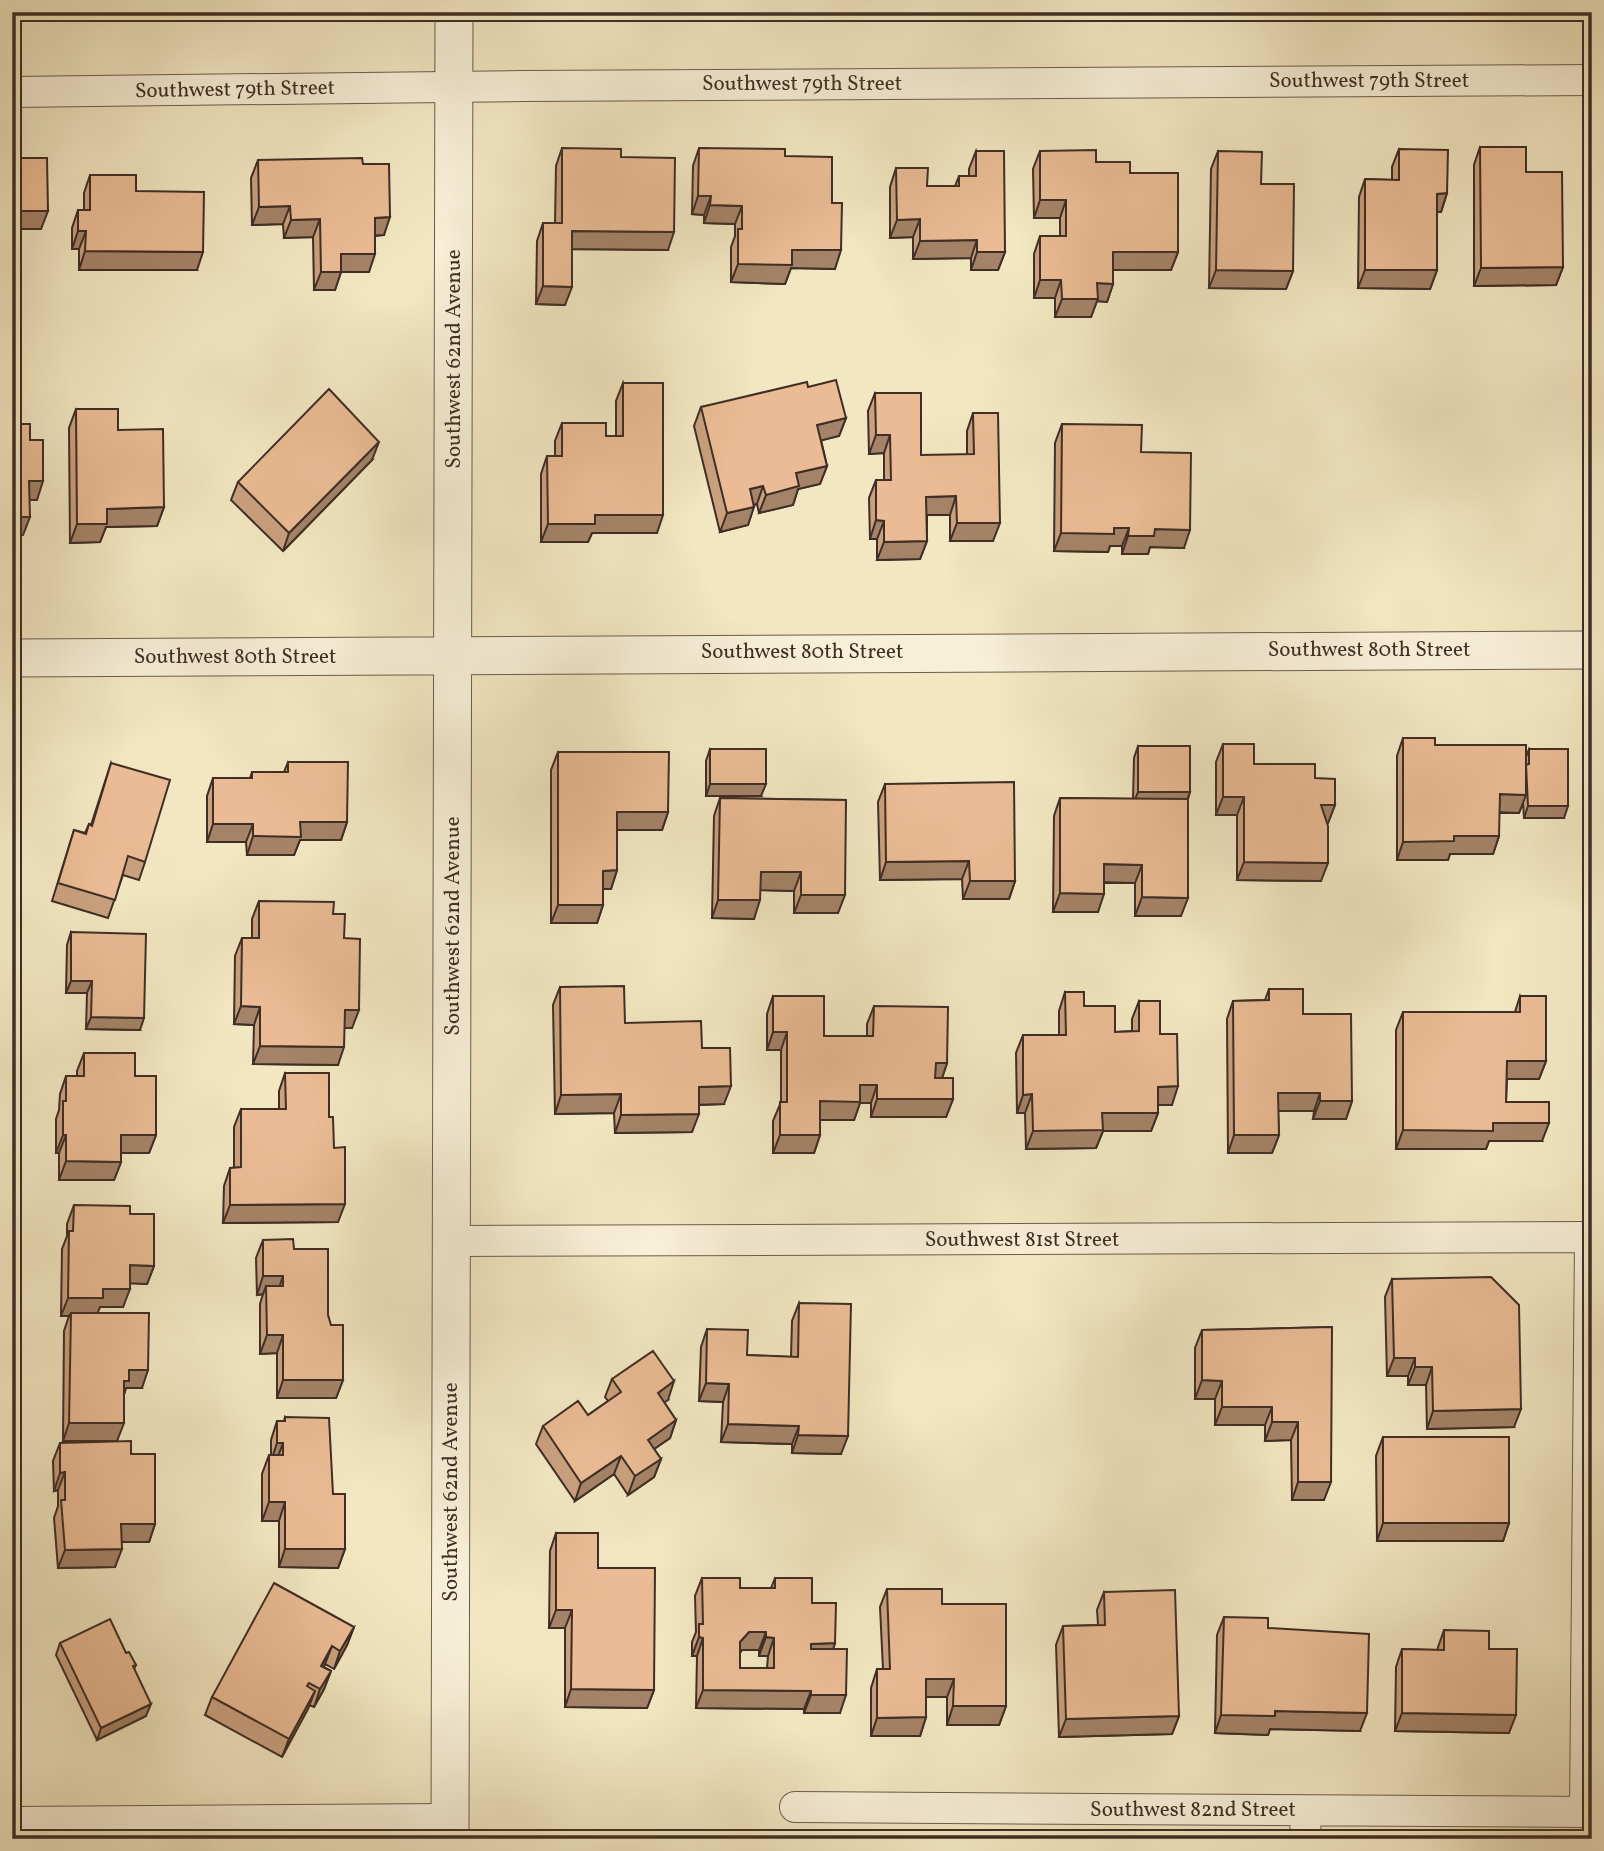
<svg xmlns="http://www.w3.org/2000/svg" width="1604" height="1851" font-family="Vollkorn,serif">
  <rect width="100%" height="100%" fill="#f2e7c2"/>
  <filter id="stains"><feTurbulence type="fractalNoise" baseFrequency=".00286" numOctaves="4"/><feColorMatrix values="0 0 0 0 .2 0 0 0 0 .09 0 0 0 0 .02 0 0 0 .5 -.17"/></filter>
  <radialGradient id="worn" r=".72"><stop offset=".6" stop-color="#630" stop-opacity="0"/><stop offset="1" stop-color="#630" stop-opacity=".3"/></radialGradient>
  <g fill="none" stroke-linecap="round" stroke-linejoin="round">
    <!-- minor casing -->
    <g stroke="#6c5c4c" stroke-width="32">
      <path id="minor" d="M12 92 521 86 1592 80
        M453 1241 1592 1237
        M795 1807 1592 1812
        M1585 1812 1590 1237
        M12 1822 450 1819
        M1305 1839 1306 1811"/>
    </g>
    <!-- tertiary casing -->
    <g stroke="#6c5c4c" stroke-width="39">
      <path id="tertiary" d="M12 658 1592 650
        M450 1839 454 12"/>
    </g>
    <!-- minor -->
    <use href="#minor" stroke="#f7efd7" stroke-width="30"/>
    <!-- tertiary -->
    <use href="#tertiary" stroke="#f7efd7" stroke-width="37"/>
  </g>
  <!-- wall -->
  <path fill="#c9a17f" stroke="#3f2e25" stroke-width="2" fill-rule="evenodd" d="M1480 147 1526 172 1563 267 1556 285 1474 286V165Z
    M562 148 621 157 668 250 572 249 565 305 536 304 537 241 543 223H555L556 166Z
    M699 148 785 156 832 203 835 269 791 268 785 284 731 282V247L735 236V224L704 223V215L692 214 693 166Z
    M1399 149 1447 193 1441 212H1437V270L1430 289 1358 288 1359 197 1365 179 1392 180V167Z
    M976 151 1005 252 998 270H971V258L913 259V237L890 238V187L896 168 927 186H955L959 176H969V169Z
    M1040 151 1096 162 1130 173 1178 252 1171 270H1113V284L1107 302 1097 301 1091 317H1055V298H1034V254L1040 236H1060V218H1034L1033 169Z
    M1218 151 1261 184 1293 271 1286 289 1209 288 1211 169Z
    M258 160 363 164 384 235 375 236 369 272H341L335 290H314L313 237 284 238 283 224 252 225 251 178Z
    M90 175 136 191 197 270H79V249H72V228L78 210H84V193Z
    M623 383 657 533H592L588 542H541V474L547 456H555V441L562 423 606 436H616V401Z
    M808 387 846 418 839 436 821 440 827 466 820 484 798 489 793 505 759 513 757 504 754 505 748 525 720 532 694 426 701 407Z
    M875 393 921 455H967V431L973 413 993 541H950V515H927V541L920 559 877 560V539H870L869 498 876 480H884V453L869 454 868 411Z
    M76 409 118 430 164 507 157 526 106 527 100 542 70 543 69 428Z
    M1062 424 1141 452 1184 548 1150 547 1148 554H1122V546H1110L1108 552 1054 551 1055 443Z
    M372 460 283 551 231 500 238 482Z
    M1403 738 1435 745 1526 757 1529 749 1564 818H1524L1523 803 1519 813H1499V836L1493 854H1450L1448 860H1397V756Z
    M1223 744 1254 764 1315 778 1335 805 1328 823H1327L1321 881 1237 880V815H1216V762Z
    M1138 746 1190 792 1188 799 1181 916H1135V883H1104L1098 912H1053L1054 816 1060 798 1133 799 1134 758Z
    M710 749 761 796H706V761Z
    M558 752 668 812 662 830H617V870L611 889H603V905L597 923H551V770Z
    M288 762 347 822 341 840H300L294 855H247L246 842H207V796L213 778H250L252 772H284Z
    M111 763 145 862 139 880 123 875 108 918 52 901 74 830 85 833 89 824 91 825Z
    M885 784 1015 881 1009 899H963L962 879 880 880 878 802Z
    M720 798 846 800 838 913H794V891L760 890 754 919 712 918 714 816Z
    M259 901 333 914 344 938 352 1028H344L338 1065 253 1064 254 1025 234 1024 235 956 242 938H252V919Z
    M71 932 140 1030 86 1029 87 993H66L67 945Z
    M560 987 625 1023 702 1048 724 1104 699 1105 692 1132 615 1133 614 1113 555 1114 553 1005Z
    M1269 989 1303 1014 1352 1101 1346 1119H1313L1314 1111H1278L1279 1135 1272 1153H1228L1227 1019 1233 1001 1265 1000Z
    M1065 992 1115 1032 1132 1031V1019L1139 1001 1160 1034 1172 1105H1158V1113L1151 1131H1103L1096 1148 1026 1149 1025 1113H1017L1016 1053 1023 1035H1059V1011Z
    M773 996 824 1036H867V1024L874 1006 947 1063 942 1078 953 1099 946 1117H871V1103H860L854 1120H820V1135L814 1153H773V1121L781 1102V1050H767V1014Z
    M1520 996 1546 1061 1539 1079H1507L1506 1102 1542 1141H1489L1486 1149H1396V1030L1403 1012H1515Z
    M84 1053 135 1076 156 1135 149 1153H121V1162L114 1180H59V1153H56V1119L59 1110 60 1094 66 1076H77V1071Z
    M285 1073 329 1117 334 1148 338 1222 223 1223 224 1186 230 1168H234V1127L241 1109H279V1091Z
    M74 1205 130 1214 154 1266 147 1284 130 1283 123 1307H100L97 1313 142 1388H126L124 1395 117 1441H63L64 1331 69 1316H61L62 1249 67 1236V1224Z
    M263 1240 294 1249 328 1315 343 1380 336 1398H277V1353L260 1354V1304L263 1294 257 1295 256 1258Z
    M1392 1279 1514 1427 1427 1429 1426 1385H1408V1376H1387L1385 1297Z
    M799 1303 841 1454 792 1453V1444L721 1442 723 1402 699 1401 701 1347 707 1329 747 1355 791 1357 792 1321Z
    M1332 1327 1324 1500H1292L1291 1440 1265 1441V1425H1215V1399H1195V1348L1202 1330Z
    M612 1379 668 1400 664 1402 676 1420 670 1438 654 1449 661 1459 654 1477 628 1495 614 1474 575 1501 536 1444 543 1426 588 1415 608 1401 605 1397Z
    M285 1417 333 1494 345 1549 338 1568 279 1567V1521H262V1474L269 1455H271V1440L277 1421H284Z
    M1383 1437 1509 1523 1503 1541H1377L1376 1456Z
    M60 1443 131 1454 155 1524 149 1542H122L115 1567 58 1568 54 1518 58 1506V1490L54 1491 53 1461Z
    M556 1533 598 1568 654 1690 647 1708 565 1707V1628H549L550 1551Z
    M702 1578 740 1588H771L775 1578 812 1603 835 1643 833 1649 840 1713H804V1709L696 1708 697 1656H692V1642L696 1632 695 1596ZM742 1650H759V1656H768L767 1668H740V1653Z
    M887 1589 942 1604 1006 1706 999 1725H947V1697H926V1717L920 1736H871V1688L877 1669H883L880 1607Z
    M1104 1592 1179 1716 1172 1734 1059 1737 1056 1645 1063 1626 1098 1625 1097 1610Z
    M1224 1617 1268 1628 1360 1731 1270 1729 1268 1735 1215 1733 1217 1635Z
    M354 1627 347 1645 334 1669 325 1664 324 1667 331 1671 324 1689 314 1707 309 1705 282 1757 205 1715 212 1697Z
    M1444 1630 1489 1649 1509 1733 1395 1731 1396 1667 1402 1649 1437 1650Z
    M60 1643 126 1653 136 1665 134 1669 146 1716 97 1740 56 1655Z"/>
  <!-- shaded-wall -->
  <path fill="#a48368" stroke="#3f2e25" stroke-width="2" d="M557 12H657L655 17 555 16Z
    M1447 193 1441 212H1431L1437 194Z
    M698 196H711L704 215 692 214Z
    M1040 200H1066L1060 218H1034Z
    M710 205 742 206 735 224 704 223Z
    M290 206 283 224 252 225 259 207Z
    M15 211H48L41 229H12Z
    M390 217 384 235 368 236 375 218Z
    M320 219 313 237 284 238 291 220Z
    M920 219 913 237 890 238 897 220Z
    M78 231H86L79 249H72Z
    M572 231 674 232 668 250 566 249Z
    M977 240 971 258 913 259 920 241Z
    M792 250H841L835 269 791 268 785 284 731 282 738 264Z
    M85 251 203 252 197 270H79Z
    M977 252H1005L998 270H971Z
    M1113 252H1178L1171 270H1107Z
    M341 254H375L369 272H341L335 290H314L321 272Z
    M1563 267 1556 285 1474 286 1481 268Z
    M1216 270 1293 271 1286 289 1209 288Z
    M1365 270H1437L1430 289 1358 288Z
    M1040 280H1061L1055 298H1034Z
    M1097 283 1113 284 1107 302 1097 301 1091 317H1055L1062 299Z
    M543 286 572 287 565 305 536 304Z
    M846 418 839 436 811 443 817 425Z
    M876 435H890L884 453 869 454Z
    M379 442 372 460 283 551 289 533Z
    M827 466 820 484 798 489 793 505 759 513 766 495 796 473Z
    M29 481H43L37 500H23Z
    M763 486 757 504 744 507 750 489Z
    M956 496 950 515H920L926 497Z
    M164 507 157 526 106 527 100 542 70 543 77 524 107 509Z
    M754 507 748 525 720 532 727 513Z
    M595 515H663L657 533H592L588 542H541L548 524Z
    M12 517H30L23 535H12Z
    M876 520 884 521 877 539H870Z
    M957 523H1000L993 541H950Z
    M1114 528H1129L1122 546H1110L1108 552 1054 551 1061 533Z
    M1155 529 1190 530 1184 548 1150 547 1148 554H1122L1128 536Z
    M927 541 920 559 877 560 884 542Z
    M710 784H766L761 796H706Z
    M1138 792H1190L1185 805 1133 804Z
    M1500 794 1526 795 1519 813 1493 812Z
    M1223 797H1244L1237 815H1216Z
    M1321 805H1335L1328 823H1314Z
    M1528 806H1568L1564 818H1524Z
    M617 812H668L662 830H611Z
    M300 822H347L341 840H300L294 855H247L253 836Z
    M213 824H253L246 842H207Z
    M1454 836H1499L1493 854H1450L1448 860H1397L1403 842Z
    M969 861 962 879 880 880 886 862Z
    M1244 862 1328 863 1321 881 1237 880Z
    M1104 864 1142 865 1135 883 1098 882Z
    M617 870 611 889H597L603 871Z
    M761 872H801L794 891 754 890Z
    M970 881H1015L1009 899H963Z
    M1060 893 1104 894 1098 912H1053Z
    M801 895H845L838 913H794Z
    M1142 897 1188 898 1181 916H1135Z
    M718 900H760L754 919 712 918Z
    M558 905H603L597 923H551Z
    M71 981H92L87 993H66Z
    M241 1006 260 1007 254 1025 234 1024Z
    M345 1010H359L352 1028H338Z
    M91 1017 144 1018 140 1030 86 1029Z
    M773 1032H787L781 1050H767Z
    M260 1046 344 1047 338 1065 253 1064Z
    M1507 1061H1546L1539 1079H1500Z
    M936 1063H947L941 1081H929Z
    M860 1085H877L871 1103H860L854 1120H814L820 1101Z
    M731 1086 724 1104 692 1105 699 1087Z
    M1178 1086 1172 1105H1151L1158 1087Z
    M1278 1093H1320L1314 1111H1272Z
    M621 1094 614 1113 555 1114 561 1095Z
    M1032 1094 1025 1113H1017L1023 1095Z
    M877 1099H953L946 1117H871Z
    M1320 1101H1352L1346 1119H1313Z
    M1102 1113H1158L1151 1131H1103L1096 1148 1026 1149 1033 1131Z
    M699 1114 692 1132 615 1133 621 1115Z
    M1493 1123H1549L1542 1141H1489L1486 1149H1396L1403 1130Z
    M63 1135H66L59 1153H56Z
    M121 1135H156L149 1153H115Z
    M780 1135H820L814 1153H773Z
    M1234 1135H1279L1272 1153H1228Z
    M66 1161 121 1162 114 1180H59Z
    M345 1204 338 1222 223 1223 230 1205Z
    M130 1265 154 1266 147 1284 123 1283Z
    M263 1276H283L277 1294 266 1286 263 1294 257 1295Z
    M103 1289H130L123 1307H100L96 1317 71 1313 69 1316H61L68 1298Z
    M267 1335H283L277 1353 260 1354Z
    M1394 1358H1415L1408 1376H1387Z
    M1415 1367H1432L1426 1385H1408Z
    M129 1370H148L142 1388H126L122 1399 124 1381Z
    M283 1380H343L336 1398H277Z
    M1202 1380 1222 1381 1215 1399H1195Z
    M674 1381 668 1400 651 1412 658 1393Z
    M706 1383 729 1384 723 1402 699 1401Z
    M1222 1407H1272L1265 1425H1215Z
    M1521 1409 1514 1427 1427 1429 1433 1411Z
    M676 1420 670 1438 641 1458 648 1440Z
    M1272 1422H1298L1291 1440 1265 1441Z
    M69 1423H124L117 1441H63Z
    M728 1424 799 1426 792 1444 721 1442Z
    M798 1435 848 1436 841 1454 792 1453Z
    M277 1443H283L276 1462 271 1461Z
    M621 1456 614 1474 575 1501 581 1483Z
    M661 1459 654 1477 628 1495 635 1476Z
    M65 1472 58 1490 54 1491 60 1473Z
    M1298 1482H1331L1324 1500H1292Z
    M269 1502H285L279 1521H262Z
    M1383 1523H1509L1503 1541H1377Z
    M121 1524H155L149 1542H115Z
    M122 1549 115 1567 58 1568 65 1550Z
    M285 1549H345L338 1568 279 1567Z
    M556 1610H572L565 1628H549Z
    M354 1627 347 1645 334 1669 340 1651Z
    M749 1632H766L759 1650H742L733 1660 740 1642Z
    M699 1637 703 1638 697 1656H692Z
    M766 1637 774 1638 768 1656H759Z
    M835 1643 829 1662H804L811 1644Z
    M332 1646 325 1664 314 1684 321 1666Z
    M331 1671 324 1689 314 1707 320 1689Z
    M926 1679H954L947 1697H920Z
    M571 1689 654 1690 647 1708 565 1707Z
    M703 1690 811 1691 804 1709 696 1708Z
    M315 1691 308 1709 282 1757 289 1739Z
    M811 1695H846L840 1713H804Z
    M151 1704 146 1716 97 1740 101 1728Z
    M953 1706H1006L999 1725H947Z
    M1275 1711 1367 1713 1360 1731 1270 1729 1268 1735 1215 1733 1221 1715Z
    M1402 1713 1516 1715 1509 1733 1395 1731Z
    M1179 1716 1172 1734 1059 1737 1066 1719Z
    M926 1717 920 1736H871L877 1718Z"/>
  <!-- building -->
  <path fill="#eabb94" stroke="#3f2e25" stroke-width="2" fill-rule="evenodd" d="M1480 147H1526V172H1562L1563 267 1481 268Z
    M562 148 621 149V157L675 158 674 232 572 231V287L543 286V223H562Z
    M699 148 785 149V156L832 157V203H842L841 250H792V265L738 264V229H742V206L710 205 711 196H698Z
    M1399 149 1448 150 1447 193 1437 194V270H1365V179L1399 180Z
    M1096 150V162H1130V173H1178V252H1113V284L1097 283 1098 299H1062L1061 280H1040V236H1066V200H1040V151Z
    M976 151H1004L1005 252H977V240L920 241V219L897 220 896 168H928L927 186H959V176H976Z
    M1218 151 1262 152 1261 184H1294L1293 271 1216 270Z
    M12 158H47L48 211H15L16 242H12Z
    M362 158 363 164H389L390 217 375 218V254H341V272H321L320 219 291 220 290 206 259 207 258 160Z
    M90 175H136V191L204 192 203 252 85 251 86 231H78V210H90Z
    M836 380 846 418 817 425 827 466 796 473 799 486 766 495 763 486 750 489 754 507 727 513 701 407 807 382 808 387Z
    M623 383H663V515H595V524H548L547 456H562V423H606V436H623Z
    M329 389 379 442 289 533 238 482Z
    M875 393H921V455L974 454 973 413H998L1000 523H957L956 496 926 497 927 541 884 542V521L876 520V480H891L890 435H876Z
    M76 409H118V430L163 429 164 507 107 509V524H77Z
    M12 424H30V440H43V481H29L30 517H12Z
    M1062 424 1142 425 1141 452 1191 453 1190 530 1155 529 1154 536H1128L1129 528H1114V534L1061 533Z
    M1403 738H1435V745H1526V795L1500 794 1499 836H1454V841L1403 842Z
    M1223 744H1254V764H1315V778L1335 779V805H1321L1328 826V863L1244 862V797H1223Z
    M1138 746H1190V792H1138Z
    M710 749H766V784H710Z
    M1529 749H1568V806H1528L1526 765 1529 764Z
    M558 752H669L668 812H617V870L603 871V905H558Z
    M288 762H348L347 822H300L301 837 253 836V824H213V778H252V772H288Z
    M111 763 170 780 145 862 128 856 115 900 58 883 74 830 86 834 89 824 92 826Z
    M1014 782 1015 881H970L969 861 886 862 885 784Z
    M720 798 846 800 845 895H801V872H761L760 900H718Z
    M1060 798 1188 799V898L1142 897V865L1104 864V894L1060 893Z
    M259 901 334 902 333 914H345L344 938 360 939 359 1010H345L344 1047 260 1046V1007L241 1006 242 938H259Z
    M71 932 146 934 144 1018 91 1017 92 981H71Z
    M624 986 625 1023 701 1021 702 1048H730L731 1086 699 1087V1114L621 1115V1094L561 1095 560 987Z
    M1269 989H1303V1014H1351L1352 1101H1320V1093H1278L1279 1135H1234L1233 1001 1269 1000Z
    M1065 992H1084V1006H1115V1032L1139 1031V1001H1160V1034H1177L1178 1086 1158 1087V1113H1102L1103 1130 1033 1131 1032 1094 1023 1095V1035H1066Z
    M773 996H824V1036H873L874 1006 948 1007 947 1063H936L935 1078H953V1099H877V1085H860V1102L820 1101V1135H780V1102H787V1032H773Z
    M1520 996H1546V1061H1507L1506 1102H1549V1123H1493V1131L1403 1130V1012H1520Z
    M84 1053H135V1076H156V1135H121V1162L66 1161V1135H63V1101H66V1076H84Z
    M285 1073H329V1117H333L334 1148 345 1147V1204L230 1205V1168L241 1167V1109H286Z
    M74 1205 130 1206V1214H154V1266L130 1265V1289H103V1298H68L69 1231H73Z
    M293 1239 294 1249H328V1315L331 1325H343V1380H283V1335H267L266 1286H283V1276H263V1240Z
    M1491 1277 1519 1305 1521 1409 1433 1411 1432 1367H1415V1358H1394L1392 1279Z
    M799 1303 851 1304 848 1436 798 1435 799 1426 728 1424 729 1384 706 1383 707 1329 748 1330 747 1355 798 1357Z
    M71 1313H149L148 1370H129V1381H124V1423H69Z
    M1332 1327 1331 1482H1298V1422H1272V1407H1222V1381L1202 1380V1330Z
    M653 1351 674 1381 658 1393 676 1420 648 1440 661 1459 635 1476 621 1456 581 1483 543 1426 578 1401 588 1415 621 1392 612 1379Z
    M285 1417 329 1418 333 1494H345V1549H285V1502H269V1455H283V1443H277V1421H285Z
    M1383 1437H1509V1523H1383Z
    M131 1441V1454H155V1524H121L122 1549 65 1550 61 1500H65V1472L60 1473V1443Z
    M556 1533H598V1568H655L654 1690 571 1689 572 1610H556Z
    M702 1578H740V1588H775V1578H812V1603H836L835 1643 811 1644V1649H847L846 1695H811V1691L703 1690V1638L699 1637V1624H703ZM749 1632H766V1637L774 1638V1668H740V1642Z
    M274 1583 354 1627 340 1651 332 1646 321 1666 331 1671 320 1689 309 1683 307 1686 315 1691 289 1739 212 1697Z
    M887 1589H942V1604H1006V1706H953L954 1679H926V1717L877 1718V1669H890Z
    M1175 1590 1179 1716 1066 1719 1063 1626 1105 1625 1104 1592Z
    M1224 1617 1268 1618V1628L1369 1634 1367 1713 1275 1711V1716L1221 1715Z
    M110 1619 126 1653 129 1652 136 1665 133 1666 151 1704 101 1728 60 1643Z
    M1444 1630 1489 1631V1649H1517L1516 1715 1402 1713V1649L1444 1650Z"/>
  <g text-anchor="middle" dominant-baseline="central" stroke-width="5" stroke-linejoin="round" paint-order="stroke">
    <!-- street labels -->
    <g font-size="21" fill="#3f2e25" stroke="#f7efd7">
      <text x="1369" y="81">Southwest 79th Street</text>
      <text x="802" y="84">Southwest 79th Street</text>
      <text transform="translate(235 90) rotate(-1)">Southwest 79th Street</text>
      <text transform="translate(454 359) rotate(-90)">Southwest 62nd Avenue</text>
      <text x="1369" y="650">Southwest 80th Street</text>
      <text x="802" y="652">Southwest 80th Street</text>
      <text x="235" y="657">Southwest 80th Street</text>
      <text transform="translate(453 926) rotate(-90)">Southwest 62nd Avenue</text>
      <text x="1022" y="1240">Southwest 81st Street</text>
      <text transform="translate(451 1492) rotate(-90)">Southwest 62nd Avenue</text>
      <text x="1193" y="1810">Southwest 82nd Street</text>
    </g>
  </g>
  <!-- margin -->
  <rect width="1604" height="1851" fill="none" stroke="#f2e7c2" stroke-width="42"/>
  <rect x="14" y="14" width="1576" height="1823" fill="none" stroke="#3f2e25" stroke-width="3.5"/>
  <rect x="21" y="21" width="1562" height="1809" fill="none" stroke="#3f2e25" stroke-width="2"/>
  <rect width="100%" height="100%" filter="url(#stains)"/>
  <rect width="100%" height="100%" fill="url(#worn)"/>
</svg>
